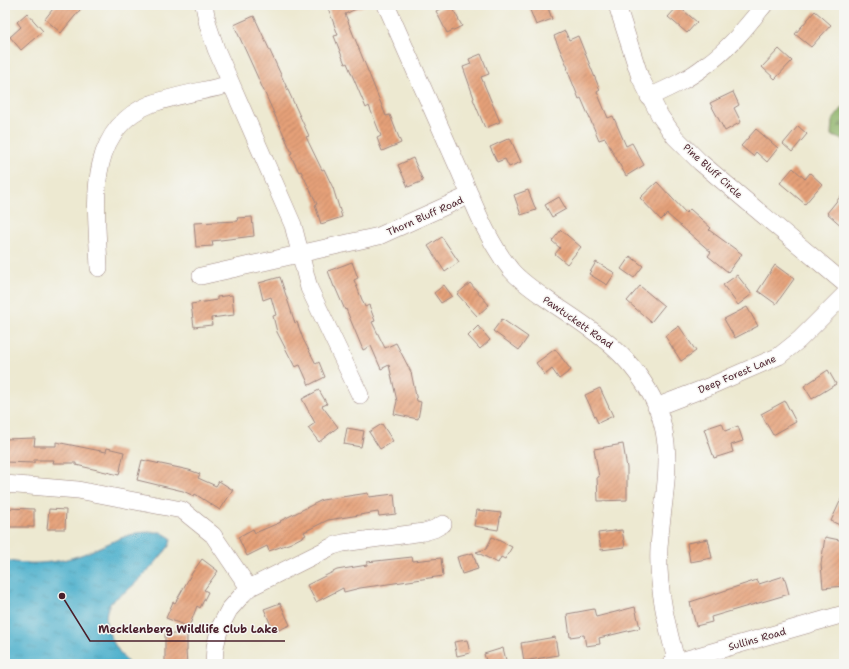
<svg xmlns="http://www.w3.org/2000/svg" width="849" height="669" font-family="'Shantell Sans',sans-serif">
  <defs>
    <pattern id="forest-firs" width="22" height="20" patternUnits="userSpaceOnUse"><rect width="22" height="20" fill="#8db268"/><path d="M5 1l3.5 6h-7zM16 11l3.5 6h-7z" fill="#759056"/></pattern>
    <pattern id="water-ripples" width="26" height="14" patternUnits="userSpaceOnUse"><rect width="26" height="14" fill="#4db0cc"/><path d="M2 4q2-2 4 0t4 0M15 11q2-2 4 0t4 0" fill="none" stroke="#428fa6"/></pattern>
    <pattern id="building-hatch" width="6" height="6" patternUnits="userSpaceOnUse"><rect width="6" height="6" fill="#e5a078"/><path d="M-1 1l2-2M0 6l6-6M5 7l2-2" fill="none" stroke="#bc8263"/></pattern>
  </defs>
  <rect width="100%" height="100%" fill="#f6f6f2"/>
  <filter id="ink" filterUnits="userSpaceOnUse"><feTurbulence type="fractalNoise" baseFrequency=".025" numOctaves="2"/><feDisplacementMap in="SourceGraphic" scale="8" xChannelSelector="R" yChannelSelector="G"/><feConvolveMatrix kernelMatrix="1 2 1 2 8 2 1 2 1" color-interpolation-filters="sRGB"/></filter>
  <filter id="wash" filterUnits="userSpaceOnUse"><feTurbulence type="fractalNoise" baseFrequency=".012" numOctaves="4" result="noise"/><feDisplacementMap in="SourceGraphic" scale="16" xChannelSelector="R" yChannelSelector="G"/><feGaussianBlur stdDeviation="0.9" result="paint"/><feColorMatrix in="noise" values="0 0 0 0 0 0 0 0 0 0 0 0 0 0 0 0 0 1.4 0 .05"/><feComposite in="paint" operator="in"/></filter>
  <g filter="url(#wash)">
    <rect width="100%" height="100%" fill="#ede9d1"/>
    <!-- forest -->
    <path fill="url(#forest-firs)" stroke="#6c684a" d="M844 106V141L831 135 832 121Z"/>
    <!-- water -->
    <path fill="url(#water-ripples)" stroke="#4c687c" d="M161 532 171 538C171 546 166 550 161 556 152 568 140 579 129 589 123 594 114 598 110 604 98 623 116 649 129 664H5V560C32 567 68 562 93 550 108 544 121 537 136 533 144 532 153 532 161 532Z"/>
    <g id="blocks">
      <!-- building -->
      <path fill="url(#building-hatch)" d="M56 5H84L61 33 45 19Z
        M327 5H365L345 14 386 116 390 115 401 143 382 151 377 138 381 136 369 106 366 108 347 63 345 64 334 36 338 35Z
        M448 5H451L462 26 447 33 436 11Z
        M528 5H547L552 19 536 25Z
        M678 6 697 22 687 33 668 17Z
        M815 11 831 25 811 47 795 34Z
        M27 13 43 31 21 50 10 37 21 27 17 22Z
        M254 16 309 136 306 137 322 170 324 169 333 188 342 217 321 224 315 205 317 204 301 171 299 172 290 154 292 153 234 25Z
        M565 31 569 40 578 36 600 90 597 92 608 118 613 116 626 146 632 143 644 165 626 176 605 138 599 140 581 98 579 99 567 69 568 68 554 36Z
        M779 49 792 61 775 79 762 67Z
        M481 54 489 74 481 77 500 122 485 128 473 99 474 98 463 67 471 64 469 59Z
        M733 92 739 105 734 108 741 122 725 131 710 103Z
        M798 126 807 134 792 152 783 144Z
        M756 129 778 148 767 162 756 152 753 156 741 146Z
        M510 138 521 162 509 167 505 159 497 162 490 147Z
        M413 158 423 181 408 187 398 165Z
        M793 168 805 179 810 173 822 184 805 204 780 183Z
        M657 182 686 213 690 209 711 228 709 230 742 254 728 272 708 256 711 252 667 214 661 220 640 198Z
        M528 190 536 210 521 215 514 195Z
        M844 192V228L827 213Z
        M559 197 566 209 552 217 545 205Z
        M252 217 254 236 212 241 213 246 196 247 194 223 238 221 237 218Z
        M561 230 581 247 567 264 555 254 560 248 552 241Z
        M442 237 459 262 445 272 428 246Z
        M630 256 643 266 634 278 621 269Z
        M352 262 358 278 354 280 365 307 369 305 375 321 372 322 385 348 396 343 411 372 417 401 421 402 418 419 394 414 397 401 389 365 381 369 371 346 363 350 346 309 345 310 335 287H334L328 271Z
        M596 262 615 273 607 285 589 274Z
        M775 265 794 279 776 304 758 291Z
        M737 275 752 294 738 305 723 285Z
        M280 277 295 323 297 322 303 339 316 364 319 362 325 377 309 385 300 365 295 367 277 332 273 316 276 315 271 297 263 300 259 283Z
        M470 283 489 305 477 316 457 294Z
        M444 285 452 296 441 303 434 293Z
        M640 286 664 306 651 322 627 301Z
        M232 295 234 315 211 318 212 325 194 327 191 304 217 300V297Z
        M747 307 758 326 735 338 724 319Z
        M502 319 528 337 519 350 493 331Z
        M478 326 490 340 480 349 468 336Z
        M679 326 696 351 681 361 665 336Z
        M555 349 571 370 559 379 552 369 545 375 536 363Z
        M828 370 836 384 812 399 804 386Z
        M600 388 613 416 598 423 585 395Z
        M319 390 327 404 322 406 338 427 319 442 308 428 315 423 302 399Z
        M785 401 796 422 773 435 761 414Z
        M722 423 725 431 738 426 743 441 731 445 733 452 714 458 704 429Z
        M382 424 393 441 380 449 369 432Z
        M347 428 364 431 361 447 344 444Z
        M35 438 34 446H56V442L106 452 107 448 124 452 119 475 76 465V463H53L54 460H34V463L5 462V439Z
        M623 444 627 468V500L598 501 597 477H599L594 449Z
        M142 460 189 470 200 474 198 478 216 486 219 481 233 490 220 510 195 494 194 496 183 491 137 480Z
        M368 493 369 497 394 494 396 514 379 516 378 512 328 520 304 532 306 535 291 543 269 551 267 546 247 556 238 537 253 529 255 533 281 522 280 521 322 500Z
        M844 493V527L831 521Z
        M5 508 34 509V527H5Z
        M49 509 66 510 65 529H47Z
        M477 510 501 513 498 530 474 526Z
        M622 530 625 547 601 550 598 533Z
        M492 537 512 547 505 559 501 557 498 563 476 552 486 549Z
        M825 537 844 541V558H843L844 586 823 588 821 564Z
        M708 539 712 558 690 562 687 543Z
        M473 553 478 569 462 574 457 557Z
        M412 557 413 561 441 558 443 576 360 588 344 592 343 588 316 602 307 585 337 570 367 565V562Z
        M202 559 218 571 204 590 208 592 200 608 197 606 189 627 166 618 173 602 175 603 192 573Z
        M784 576 789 594 711 617 712 622 696 626 690 602 757 580 759 584Z
        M280 603 290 625 274 632 264 609Z
        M635 607 640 628 599 638 600 644 586 646 584 635 570 637 567 614 594 609 596 617Z
        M165 634H187V651H186L187 664H165Z
        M555 637 558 655 524 661 521 643Z
        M467 640 470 653 457 656 454 642Z
        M503 648 507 664H487L484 654Z"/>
    </g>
  </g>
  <g filter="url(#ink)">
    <use href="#blocks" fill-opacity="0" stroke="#9c847e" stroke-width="1"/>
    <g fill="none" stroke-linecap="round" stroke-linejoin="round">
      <!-- minor casing -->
      <g stroke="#9c847e" stroke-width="18">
        <path id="minor" d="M204 5 208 25 216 49 293 225 309 288 360 395
          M386 5C410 58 433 112 457 165 473 201 486 239 511 270 523 284 540 294 555 305 598 333 634 357 656 405 677 454 662 498 659 548 657 588 667 626 677 664
          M617 5 640 77 660 116 675 137 700 162 844 283
          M649 97C669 88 689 79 706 65 729 49 747 26 764 5
          M99 268C97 209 83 131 151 104 176 95 205 91 231 84
          M201 276 379 236 470 195
          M656 407 708 387 779 356 799 340 844 295
          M5 484 78 490 182 510 213 535 249 588
          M214 664 215 647 220 627 229 610 243 594 249 588 333 546 343 543 424 532 434 529 443 524
          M670 664 844 614"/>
      </g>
      <!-- minor -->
      <use href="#minor" stroke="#fff" stroke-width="17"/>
    </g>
  </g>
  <g text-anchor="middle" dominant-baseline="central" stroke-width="3" stroke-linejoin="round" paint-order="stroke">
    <!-- street labels -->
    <g font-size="10" fill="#4a1f2b" stroke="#f6f6f2">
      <text transform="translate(713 171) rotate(42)">Pine Bluff Circle</text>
      <text transform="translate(425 216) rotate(-24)">Thorn Bluff Road</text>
      <text transform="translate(578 322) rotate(35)">Pawtuckett Road</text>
      <text transform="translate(737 374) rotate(-23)">Deep Forest Lane</text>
      <text transform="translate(757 639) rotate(-16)">Sullins Road</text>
    </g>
  </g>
  <!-- callouts -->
  <path fill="none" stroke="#4a1f2b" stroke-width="1.5" d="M62 596L90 641H285"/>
  <circle fill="#4a1f2b" stroke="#f6f6f2" stroke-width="1.5" cx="62" cy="596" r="4"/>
  <g font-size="11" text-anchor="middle" font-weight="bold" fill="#4a1f2b" stroke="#f6f6f2" stroke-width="3" stroke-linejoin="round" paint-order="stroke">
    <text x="188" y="633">Mecklenberg Wildlife Club Lake</text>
  </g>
  <!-- margin -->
  <rect width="849" height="669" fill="none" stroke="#f6f6f2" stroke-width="20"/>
</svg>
